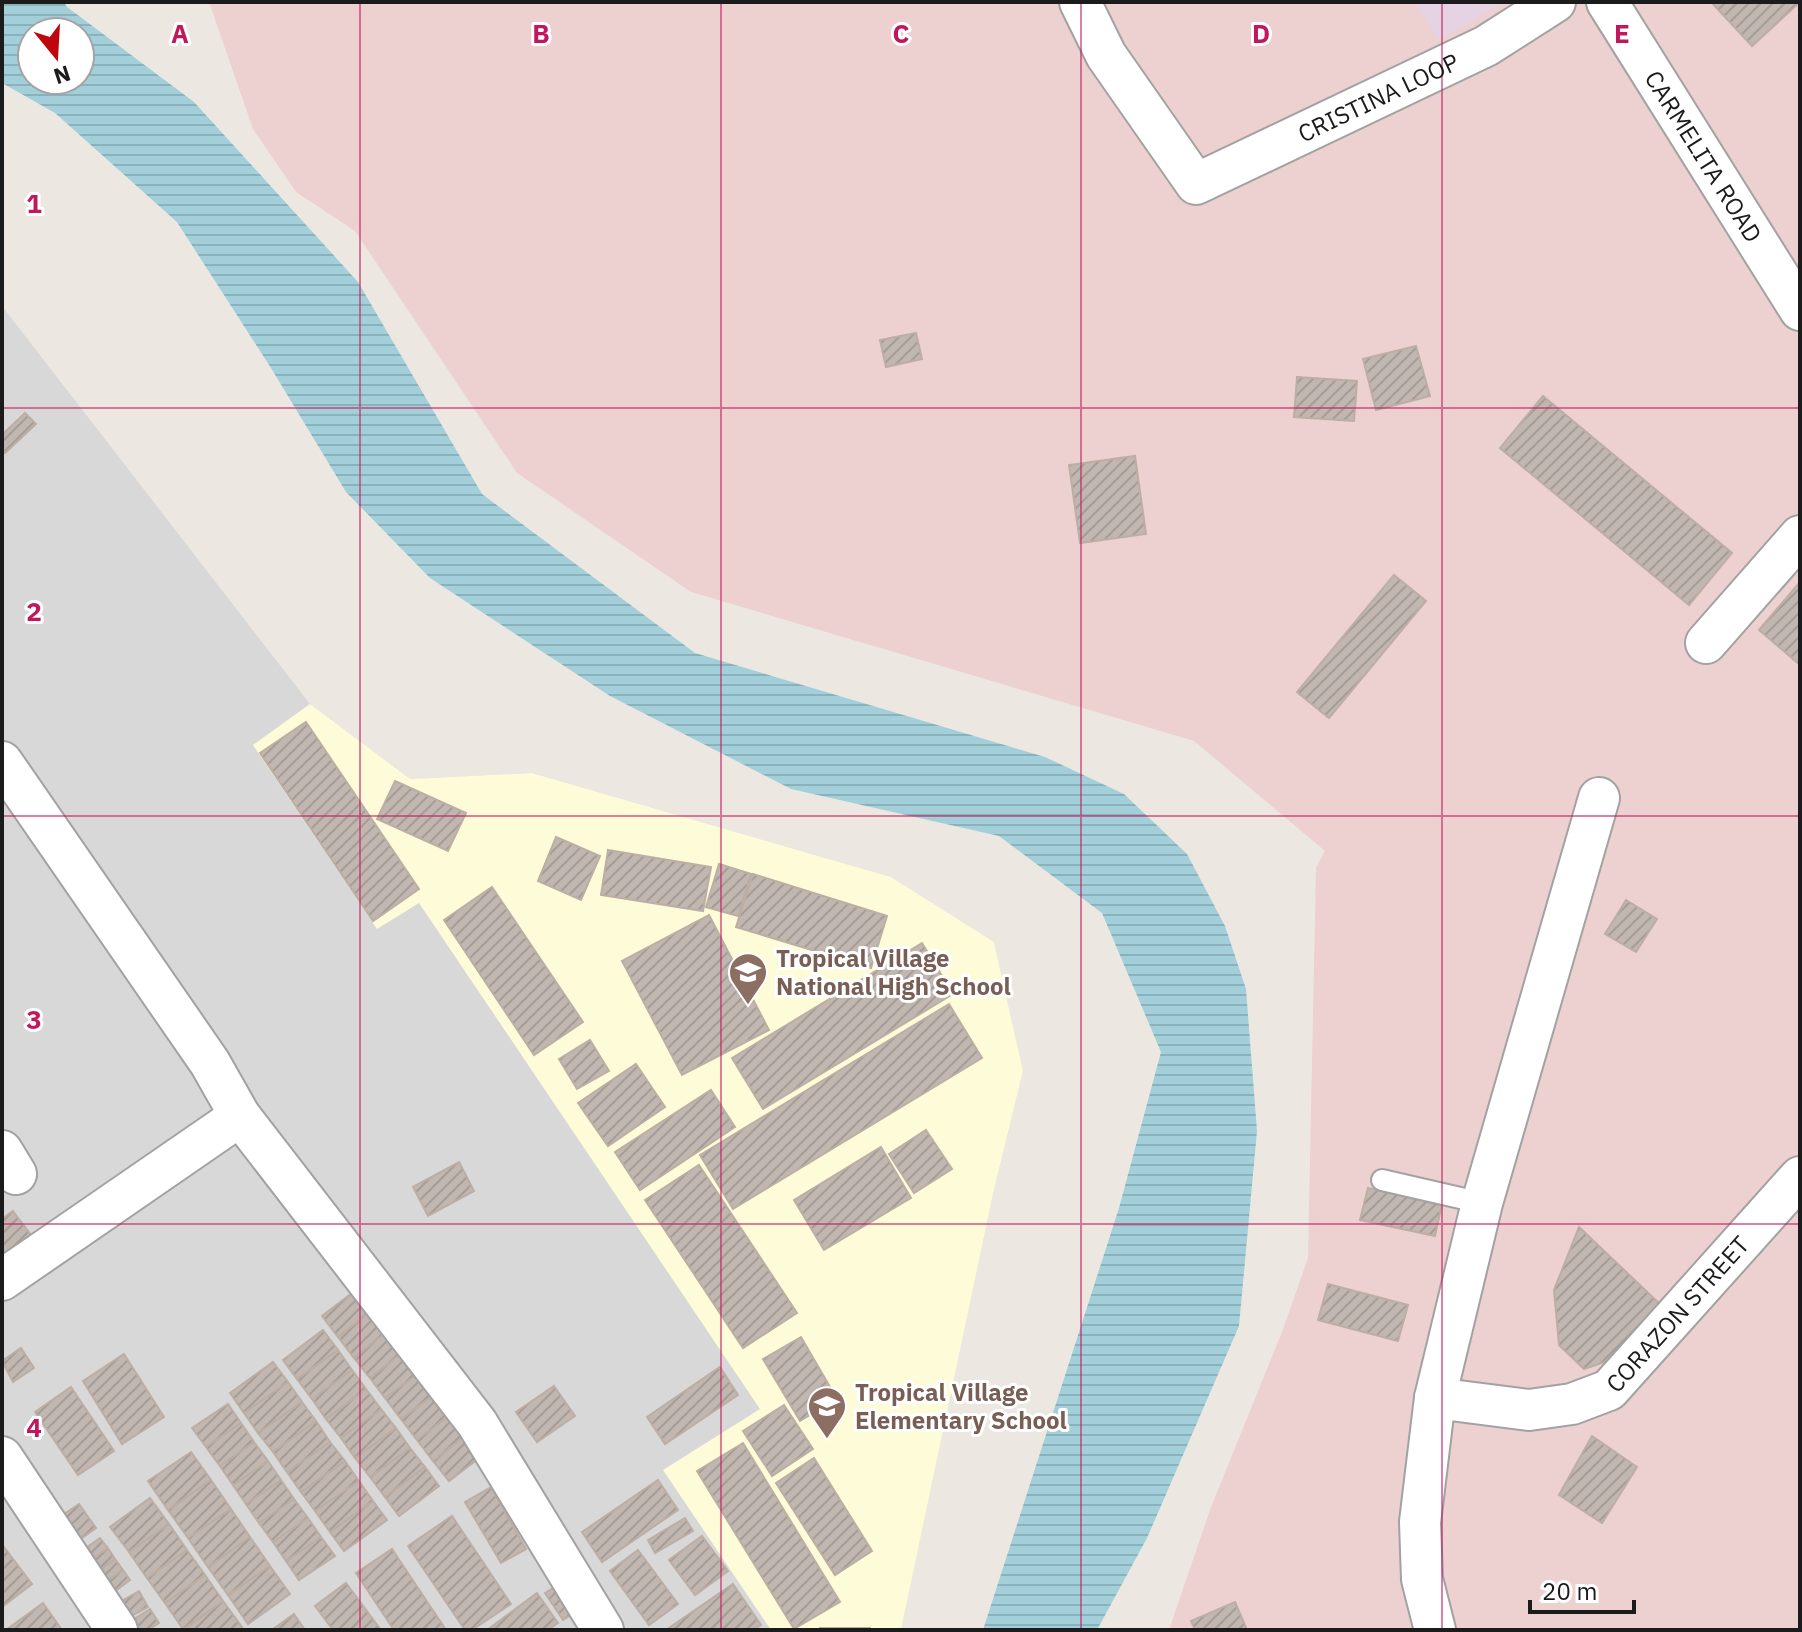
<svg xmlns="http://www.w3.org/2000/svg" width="1802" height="1632" font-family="'IBM Plex Sans',sans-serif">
  <defs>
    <pattern id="water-rules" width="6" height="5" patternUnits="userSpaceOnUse" patternTransform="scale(2)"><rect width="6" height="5" fill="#a2cfd9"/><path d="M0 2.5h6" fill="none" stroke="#8bb1ba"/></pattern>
    <pattern id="building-hatch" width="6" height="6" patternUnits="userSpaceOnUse" patternTransform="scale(2)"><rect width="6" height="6" fill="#c1b7b0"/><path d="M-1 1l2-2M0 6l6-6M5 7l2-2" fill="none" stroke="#a59d97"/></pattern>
  </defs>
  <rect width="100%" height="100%" fill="#ece8e1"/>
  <!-- residential -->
  <path fill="#d9d8d8" d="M2 306 310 704 410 779 532 773 891 877 994 942 1023 1071 993 1194 901 1630H2Z"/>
  <!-- commercial -->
  <path fill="#edd0d0" d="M209 2H1800V1630H1172L1170 1627 1211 1507 1282 1332 1308 1258 1316 868 1325 851 1194 741 691 592 517 473 355 231 296 192 253 129Z"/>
  <!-- industrial -->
  <path fill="#e5d3e3" d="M1415 2H1503L1439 41Z"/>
  <!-- education -->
  <path fill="#fefcd8" d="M310 704 410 779 532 773 891 877 994 942 1023 1071 993 1194 901 1630H771L663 1470 760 1409 419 903 377 929 253 745Z"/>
  <!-- water -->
  <path fill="url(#water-rules)" fill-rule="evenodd" d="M2 2H64L67 7 194 102 358 282 482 494 695 653 1045 757 1124 794 1187 854 1225 926 1246 989 1257 1131 1239 1326 1147 1538 1097 1630H983L1119 1208 1161 1052 1102 913 999 836 791 789 610 696 430 578 346 492 271 368 177 222 55 113 2 83ZM32 32H80V80H32Z"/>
  <!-- building -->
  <path fill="url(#building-hatch)" stroke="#bdaea4" stroke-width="2" d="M1711 2H1800L1752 46Z
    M916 333 922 359 886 367 880 340Z
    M1416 346 1430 396 1376 410 1363 359Z
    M1297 377 1357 381 1354 421 1294 417Z
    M1543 396 1732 553 1689 605 1500 448Z
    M25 413 36 424 5 453 2 450V435Z
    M1135 456 1146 534 1080 543 1069 465Z
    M1394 575 1426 601 1329 718 1297 692Z
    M1800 582V665L1759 630Z
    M306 722 419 889 373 921 260 753Z
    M395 781 466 813 448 851 377 819Z
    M556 837 600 856 581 900 538 881Z
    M608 850 711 867 703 911 601 895Z
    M719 864 751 874 738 916 706 907Z
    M753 874 887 916 871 968 736 927Z
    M492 887 583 1022 534 1055 444 920Z
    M1626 900 1657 919 1636 952 1605 934Z
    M709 915 769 1030 682 1075 622 961Z
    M922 943 953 994 763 1109 732 1058Z
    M949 1004 982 1058 733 1209 700 1155Z
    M590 1040 609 1071 577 1089 559 1059Z
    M636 1064 665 1107 608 1146 578 1103Z
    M711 1090 735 1127 640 1190 615 1152Z
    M926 1130 952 1169 914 1193 889 1154Z
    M881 1147 911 1198 824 1250 794 1200Z
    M459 1162 474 1191 428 1216 413 1187Z
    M699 1165 797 1313 743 1348 645 1200Z
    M1368 1188 1442 1204 1435 1236 1360 1220Z
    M13 1211 34 1239 2 1262V1219Z
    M1579 1227 1662 1306 1608 1361 1584 1369 1559 1345 1554 1290Z
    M1328 1284 1408 1305 1398 1341 1318 1320Z
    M360 1287 375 1308 338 1337 322 1316Z
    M375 1308 391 1328 354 1358 338 1337Z
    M391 1328 407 1349 370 1378 354 1358Z
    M323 1330 338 1350 297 1379 283 1360Z
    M801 1337 837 1399 800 1421 763 1359Z
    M21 1348 34 1368 13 1382 2 1361Z
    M407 1349 423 1370 385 1398 370 1378Z
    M338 1350 352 1370 312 1399 297 1379Z
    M124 1354 164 1417 122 1444 83 1381Z
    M273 1362 288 1382 244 1413 230 1393Z
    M720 1367 738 1395 665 1444 647 1417Z
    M352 1370 366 1389 326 1419 312 1399Z
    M423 1370 439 1391 401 1419 385 1398Z
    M288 1382 302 1402 258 1433 244 1413Z
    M554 1386 575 1416 537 1442 516 1412Z
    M71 1387 114 1451 78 1475 35 1412Z
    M366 1389 381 1409 341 1438 326 1419Z
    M439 1391 455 1411 417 1440 401 1419Z
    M302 1402 316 1421 273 1452 258 1433Z
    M228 1404 241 1423 206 1447 192 1428Z
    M784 1405 813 1449 772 1476 743 1431Z
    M381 1409 396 1428 355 1458 341 1438Z
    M455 1411 471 1431 433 1461 417 1440Z
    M316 1421 330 1442 287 1472 273 1452Z
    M241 1423 254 1442 220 1466 206 1447Z
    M396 1428 410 1448 370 1477 355 1458Z
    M471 1431 487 1452 449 1481 433 1461Z
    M1592 1436 1637 1467 1602 1523 1559 1495Z
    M254 1442 268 1461 233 1485 220 1466Z
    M330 1442 345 1461 301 1492 287 1472Z
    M743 1443 840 1602 794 1629 697 1471Z
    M410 1448 425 1467 385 1497 370 1477Z
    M191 1452 211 1480 168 1510 148 1481Z
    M814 1458 872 1551 835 1575 776 1483Z
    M268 1461 281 1480 246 1504 233 1485Z
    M345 1461 359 1481 315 1511 301 1492Z
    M425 1467 439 1486 399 1516 385 1497Z
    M211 1480 231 1509 188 1538 168 1510Z
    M281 1480 294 1499 259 1523 246 1504Z
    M658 1480 678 1510 602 1562 582 1532Z
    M359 1481 373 1501 330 1532 315 1511Z
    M491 1487 526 1549 501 1563 465 1502Z
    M150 1498 169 1524 129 1552 110 1527Z
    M294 1499 308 1518 273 1542 259 1523Z
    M373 1501 387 1520 344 1551 330 1532Z
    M79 1504 96 1528 72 1545 55 1520Z
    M231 1509 250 1537 208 1567 188 1538Z
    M452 1516 511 1604 472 1630H465L408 1546Z
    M308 1518 321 1537 286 1561 273 1542Z
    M685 1518 693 1531 655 1553 648 1540Z
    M169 1524 187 1550 147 1578 129 1552Z
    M702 1536 728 1571 695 1595 669 1560Z
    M250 1537 270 1566 228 1595 208 1567Z
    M321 1537 335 1556 299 1580 286 1561Z
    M100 1538 108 1548 84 1565 77 1554Z
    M4 1547 32 1584 2 1607V1549Z
    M108 1548 115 1559 92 1576 84 1565Z
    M392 1549 446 1630H394L356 1573Z
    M187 1550 205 1575 165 1603 147 1578Z
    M638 1550 678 1604 649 1625 610 1571Z
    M115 1559 123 1570 99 1586 92 1576Z
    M270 1566 290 1594 248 1624 228 1595Z
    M123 1570 130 1580 107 1597 99 1586Z
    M205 1575 223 1601 183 1629 165 1603Z
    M346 1583 381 1630H333L315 1606Z
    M561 1583 579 1610 563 1620 545 1593Z
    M733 1584 761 1625 753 1630H666Z
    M139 1591 148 1607 122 1621 113 1606Z
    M537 1593 558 1623 548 1630H487Z
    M223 1601 242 1627 237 1630H184Z
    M1235 1602 1247 1630H1195L1191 1621Z
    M43 1603 62 1630H6Z
    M150 1609 159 1623 148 1630H130L126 1624Z
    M294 1614 305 1630H272Z
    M820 1628H870V1630H820Z"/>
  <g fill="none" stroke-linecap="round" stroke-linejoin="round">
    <!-- service casing -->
    <g stroke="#a2a2a2" stroke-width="24">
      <path id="service" d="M1382 1180 1482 1203"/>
    </g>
    <!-- minor casing -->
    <g stroke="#a2a2a2" stroke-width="44">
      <g id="minor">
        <path id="s1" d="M1080 2 1106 55 1196 184 1486 46 1555 2"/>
        <path id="s2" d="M1607 2 1800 310"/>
        <path d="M1706 643 1800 536"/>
        <path d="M2 762 210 1063 240 1116 477 1423 603 1630"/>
        <path d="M2 1151 16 1174"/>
        <path d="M2 1280 240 1116"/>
        <path id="s3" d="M1435 1398 1529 1410 1572 1404 1609 1390 1800 1177"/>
        <path d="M2 1457 117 1630"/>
        <path d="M1435 1630 1422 1579 1420 1522 1435 1398 1482 1203 1599 798"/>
      </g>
    </g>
    <!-- service -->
    <use href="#service" stroke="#fff" stroke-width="20"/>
    <!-- minor -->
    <use href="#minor" stroke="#fff" stroke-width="40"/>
  </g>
  <!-- grid -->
  <path fill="none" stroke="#c2185b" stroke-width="2" stroke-opacity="0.55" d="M360 2V1630M721 2V1630M1081 2V1630M1442 2V1630M2 408H1800M2 816H1800M2 1224H1800"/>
  <!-- icons -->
  <defs>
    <g id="school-pin" transform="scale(2)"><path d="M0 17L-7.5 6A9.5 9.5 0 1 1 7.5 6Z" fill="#8d6e63" stroke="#fff"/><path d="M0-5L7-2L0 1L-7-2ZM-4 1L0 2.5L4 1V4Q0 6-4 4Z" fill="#fff"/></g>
  </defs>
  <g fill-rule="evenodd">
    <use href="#school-pin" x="748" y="972"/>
    <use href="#school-pin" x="827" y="1406"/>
  </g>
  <g text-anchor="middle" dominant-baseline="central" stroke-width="6" stroke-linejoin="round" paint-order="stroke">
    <!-- street labels -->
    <g font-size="24" fill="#1b1b1b" stroke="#fff">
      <text stroke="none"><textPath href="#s1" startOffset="418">CRISTINA LOOP</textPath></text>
      <text stroke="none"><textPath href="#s2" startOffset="182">CARMELITA ROAD</textPath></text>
      <text stroke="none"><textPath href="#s3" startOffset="280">CORAZON STREET</textPath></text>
    </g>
    <!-- education labels -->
    <g font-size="24" font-weight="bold" fill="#785e54" stroke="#fff" text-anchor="start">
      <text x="776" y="958">Tropical Village<tspan x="776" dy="28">National High School</tspan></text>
      <text x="855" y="1392">Tropical Village<tspan x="855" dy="28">Elementary School</tspan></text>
    </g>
  </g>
  <g font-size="26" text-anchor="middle" font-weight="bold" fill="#c2185b" stroke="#fff" stroke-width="6" stroke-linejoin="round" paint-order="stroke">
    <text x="180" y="43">A</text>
    <text x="541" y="43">B</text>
    <text x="901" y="43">C</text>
    <text x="1261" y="43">D</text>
    <text x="1622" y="43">E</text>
    <text x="34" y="213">1</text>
    <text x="34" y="621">2</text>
    <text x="34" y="1029">3</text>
    <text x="34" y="1437">4</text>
  </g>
  <!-- border -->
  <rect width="1802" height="1632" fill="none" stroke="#1b1b1b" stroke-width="8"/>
  <!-- north arrow -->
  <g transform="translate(56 56) rotate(162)"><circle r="38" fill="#ffffff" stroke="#a4a4a4" stroke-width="2"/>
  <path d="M0-6L14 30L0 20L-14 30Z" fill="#c0060d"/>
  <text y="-12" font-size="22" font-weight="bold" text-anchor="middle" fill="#1b1b1b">N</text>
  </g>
  <!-- scale -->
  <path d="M1530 1600v12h104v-12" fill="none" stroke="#1b1b1b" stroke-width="4"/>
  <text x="1542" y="1600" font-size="24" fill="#1b1b1b" stroke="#ffffff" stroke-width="6" paint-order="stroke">20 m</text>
</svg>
